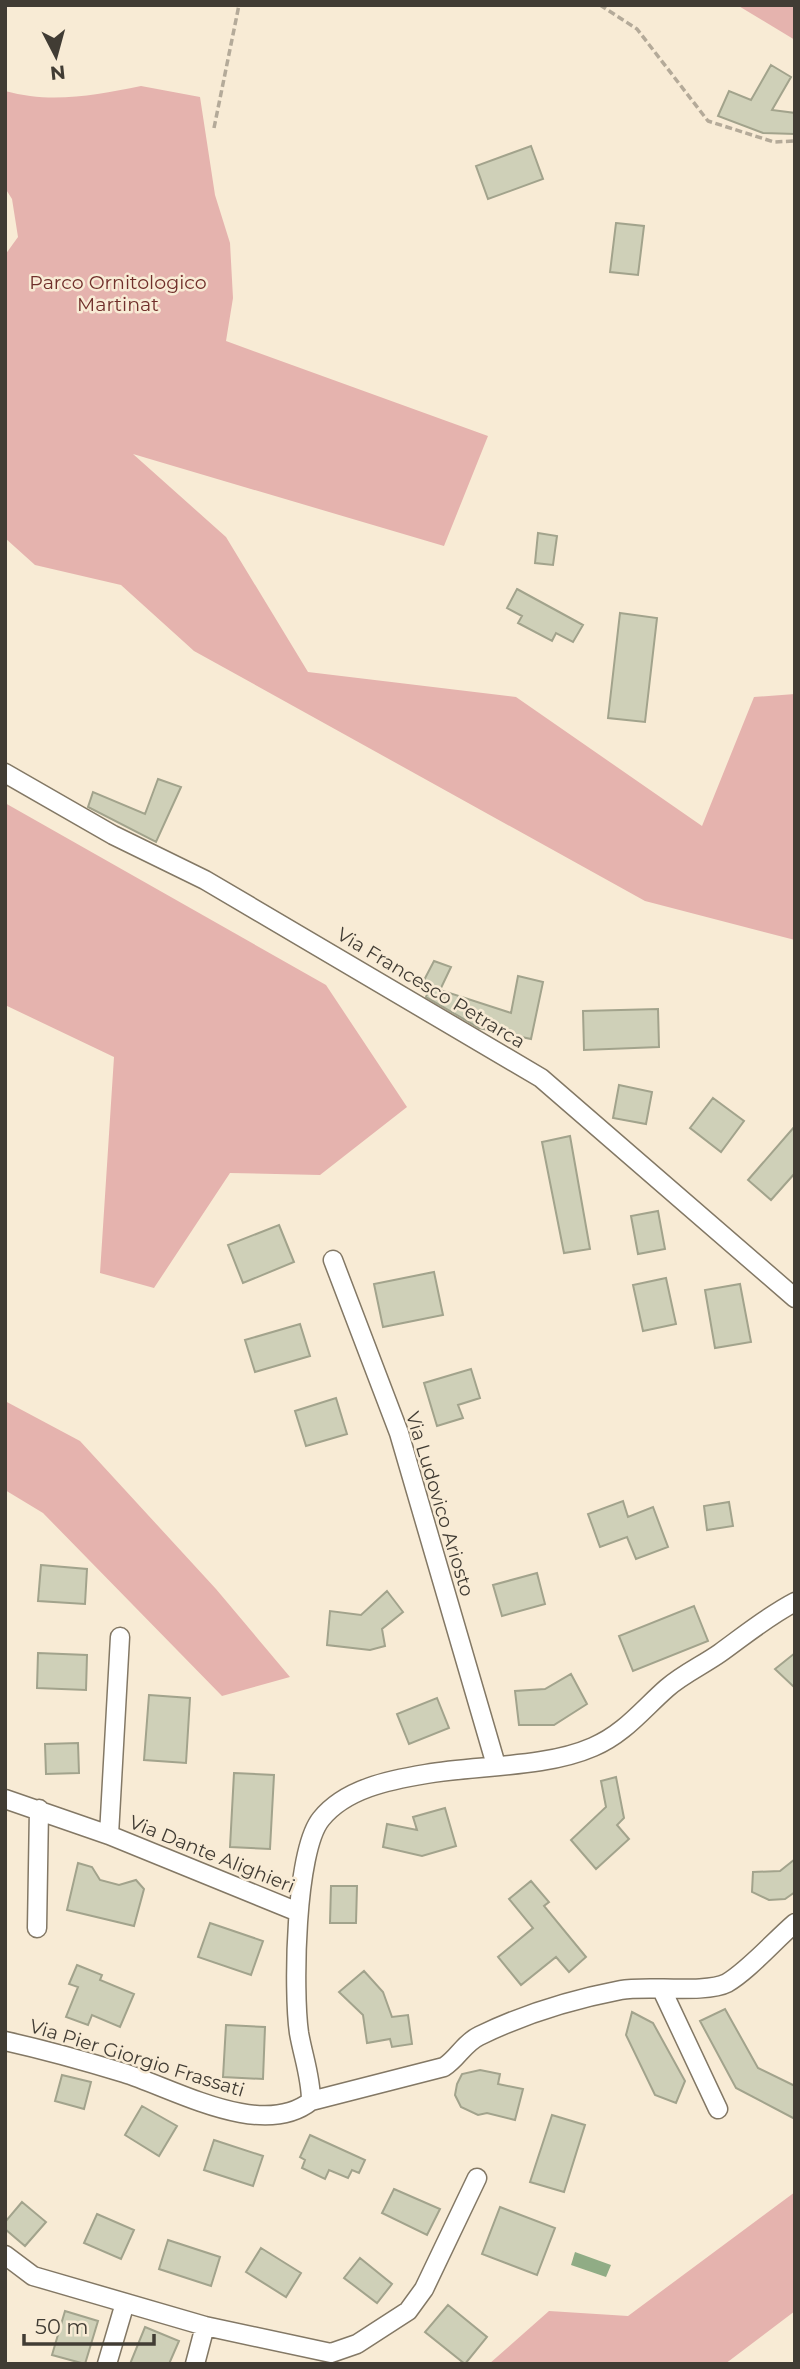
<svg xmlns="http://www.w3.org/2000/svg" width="800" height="2369" font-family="Montserrat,sans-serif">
  <rect width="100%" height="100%" fill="#f8ebd5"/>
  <!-- green -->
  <path fill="#e5b3ae" d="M737 5H795V40L742 8Z
    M141 86 200 97 215 195 230 243 233 298 226 341 488 436 444 546 133 454 226 537 308 672 516 697 702 826 754 697 795 694V940L645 901 194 651 121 585 35 565 5 538V255L18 237 12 199 5 188V91C52 104 95 95 141 86Z
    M5 803 326 985 407 1107 320 1175 230 1173 154 1288 100 1273 114 1057 5 1005Z
    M5 1401 80 1441 216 1589 290 1677 222 1696 43 1513 5 1490Z
    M795 2192V2311L725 2364H489L549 2311 628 2316Z"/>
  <!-- water -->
  <path fill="#90ac85" d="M575 2252 611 2265 606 2277 571 2265Z"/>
  <!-- building -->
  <path fill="#cfd0b8" stroke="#a2a38c" stroke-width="2" d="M771 65 791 77 772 110 795 113V134L763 133 718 116 729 91 751 100Z
    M531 146 543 179 488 199 476 166Z
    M616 223 644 226 638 275 610 272Z
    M538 533 557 536 553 565 535 563Z
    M517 589 583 625 573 642 556 633 552 641 518 623 522 616 507 608Z
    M620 613 657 618 645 722 608 718Z
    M158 779 181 787 156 842 88 807 93 792 145 814Z
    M434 961 451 967 440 990 511 1013 518 976 543 982 531 1039 479 1028 426 997 430 987 422 984Z
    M658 1009 659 1047 584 1050 583 1011Z
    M619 1085 652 1092 646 1124 613 1118Z
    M713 1098 744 1121 721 1152 690 1128Z
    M795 1126V1173L771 1200 748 1180Z
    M570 1136 590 1249 564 1253 542 1142Z
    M658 1211 665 1249 638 1254 631 1216Z
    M279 1225 294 1262 243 1283 228 1245Z
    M434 1272 443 1315 383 1327 374 1284Z
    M666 1278 676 1324 643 1331 633 1285Z
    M740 1284 751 1342 715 1348 705 1290Z
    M300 1324 310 1356 255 1372 245 1340Z
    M471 1369 480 1398 458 1405 463 1418 437 1426 424 1383Z
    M336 1398 347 1434 306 1446 295 1411Z
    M623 1501 628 1517 653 1507 668 1547 636 1559 627 1537 600 1547 588 1514Z
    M729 1502 733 1526 707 1530 704 1506Z
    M41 1565 87 1569 85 1604 38 1601Z
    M537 1573 545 1604 502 1616 493 1585Z
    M387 1591 403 1612 382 1629 385 1646 370 1650 327 1645 330 1611 361 1615Z
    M694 1606 708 1641 633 1671 619 1636Z
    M38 1653 87 1655 86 1690 37 1688Z
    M795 1653V1688L775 1669Z
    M571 1674 587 1704 554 1725H519L515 1691 545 1689Z
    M149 1695 190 1698 186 1763 144 1760Z
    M437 1698 449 1728 409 1744 397 1714Z
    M78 1743 79 1773 46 1774 45 1744Z
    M234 1773 274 1775 270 1849 230 1847Z
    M616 1777 624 1818 617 1825 629 1839 596 1869 571 1840 606 1807 601 1781Z
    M445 1808 456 1846 422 1856 383 1847 387 1824 417 1830 413 1817Z
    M795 1859V1892L785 1899 769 1900 752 1892 753 1872 780 1871Z
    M78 1863 92 1867 100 1880 119 1885 136 1880 144 1889 134 1926 67 1910Z
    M531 1881 549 1902 544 1906 586 1957 569 1972 556 1957 521 1985 498 1957 533 1928 509 1899Z
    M331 1886H357L356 1923H330Z
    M210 1923 263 1941 251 1975 198 1957Z
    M77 1965 102 1975 100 1980 134 1994 120 2027 92 2015 88 2025 66 2017 78 1987 69 1984Z
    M364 1971 383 1992 392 2017 408 2015 412 2044 392 2047 390 2039 367 2043 363 2015 339 1992Z
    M725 2009 758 2068 795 2086V2119L736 2088 700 2021Z
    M632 2012 653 2023 685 2081 676 2103 655 2095 626 2035Z
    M226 2025 265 2027 263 2079 223 2077Z
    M480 2070 500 2074 498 2084 523 2089 515 2120 487 2113 478 2115 461 2107 455 2095 457 2084 462 2074Z
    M62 2075 91 2082 84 2109 55 2101Z
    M142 2106 177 2126 159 2156 125 2135Z
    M552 2115 585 2125 564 2192 530 2182Z
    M310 2135 365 2160 359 2173 352 2170 348 2178 329 2170 325 2179 302 2168 305 2160 300 2157Z
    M214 2140 263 2156 253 2186 204 2170Z
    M394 2189 440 2209 427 2235 382 2213Z
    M22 2202 46 2222 25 2246 5 2229V2222Z
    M500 2207 555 2228 537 2275 482 2254Z
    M97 2214 134 2230 121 2259 84 2243Z
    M168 2240 220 2257 211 2286 159 2269Z
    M261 2248 301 2273 286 2297 246 2272Z
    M360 2258 392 2284 377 2303 344 2278Z
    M448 2305 487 2337 465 2364 425 2332Z
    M65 2311 98 2321 85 2364 52 2355Z
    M145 2327 179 2341 169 2364H130Z"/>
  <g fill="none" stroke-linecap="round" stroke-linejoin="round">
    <!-- street casing -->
    <g stroke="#837865" stroke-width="21">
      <path id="street" d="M5 773 113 835 205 880 541 1078 795 1298
        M333 1260 399 1433 496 1765
        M5 1799 109 1835 298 1912
        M109 1835 120 1637
        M37 1928 39 1809
        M662 1990 718 2109
        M5 2041C45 2050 85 2061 124 2073 175 2089 262 2140 311 2101 311 2077 303 2056 299 2033 293 1991 295 1851 321 1819 345 1789 389 1780 426 1774 478 1765 545 1768 593 1747 624 1734 643 1709 667 1688 683 1674 703 1665 720 1653 745 1635 768 1616 795 1602
        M311 2101 444 2067C458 2058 464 2043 479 2036 522 2015 574 1999 621 1990 645 1985 706 1994 727 1983 749 1970 775 1940 795 1923
        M5 2255 33 2276 205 2326 331 2353 357 2344 408 2311 424 2289 477 2178
        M107 2364 125 2303
        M195 2364 205 2326"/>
    </g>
    <!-- path -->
    <path stroke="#b4aa99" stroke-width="3.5" stroke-dasharray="7 3.5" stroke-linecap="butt" d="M600 5 637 29 708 121 774 142 795 141
      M214 128 239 5"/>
    <!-- street -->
    <use href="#street" stroke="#fff" stroke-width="18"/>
  </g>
  <g text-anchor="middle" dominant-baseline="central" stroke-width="5" stroke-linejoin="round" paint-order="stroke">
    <!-- park labels -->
    <g font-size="19" fill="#702f2b" stroke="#f8ebd5">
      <text x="118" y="282">Parco Ornitologico<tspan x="118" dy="22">Martinat</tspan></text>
    </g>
    <!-- street labels -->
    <g font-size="19" fill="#413c34" stroke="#f8ebd5">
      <text transform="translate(431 988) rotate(31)">Via Francesco Petrarca</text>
      <text transform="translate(440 1504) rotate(73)">Via Ludovico Ariosto</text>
      <text transform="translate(212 1854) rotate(22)">Via Dante Alighieri</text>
      <text transform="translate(137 2058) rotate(17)">Via Pier Giorgio Frassati</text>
    </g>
  </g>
  <!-- border -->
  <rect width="800" height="2369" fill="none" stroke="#413c34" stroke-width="14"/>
  <!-- north arrow -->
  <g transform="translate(56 56) rotate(174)" stroke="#f8ebd5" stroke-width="5" paint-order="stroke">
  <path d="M0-5L12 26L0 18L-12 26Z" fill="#413c34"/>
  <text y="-10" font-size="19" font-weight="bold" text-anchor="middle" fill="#413c34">N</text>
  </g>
  <!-- scale -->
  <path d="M24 2334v10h130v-10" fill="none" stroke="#413c34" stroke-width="3.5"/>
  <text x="35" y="2334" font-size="21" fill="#413c34" stroke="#f8ebd5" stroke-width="5" paint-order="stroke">50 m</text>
</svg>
